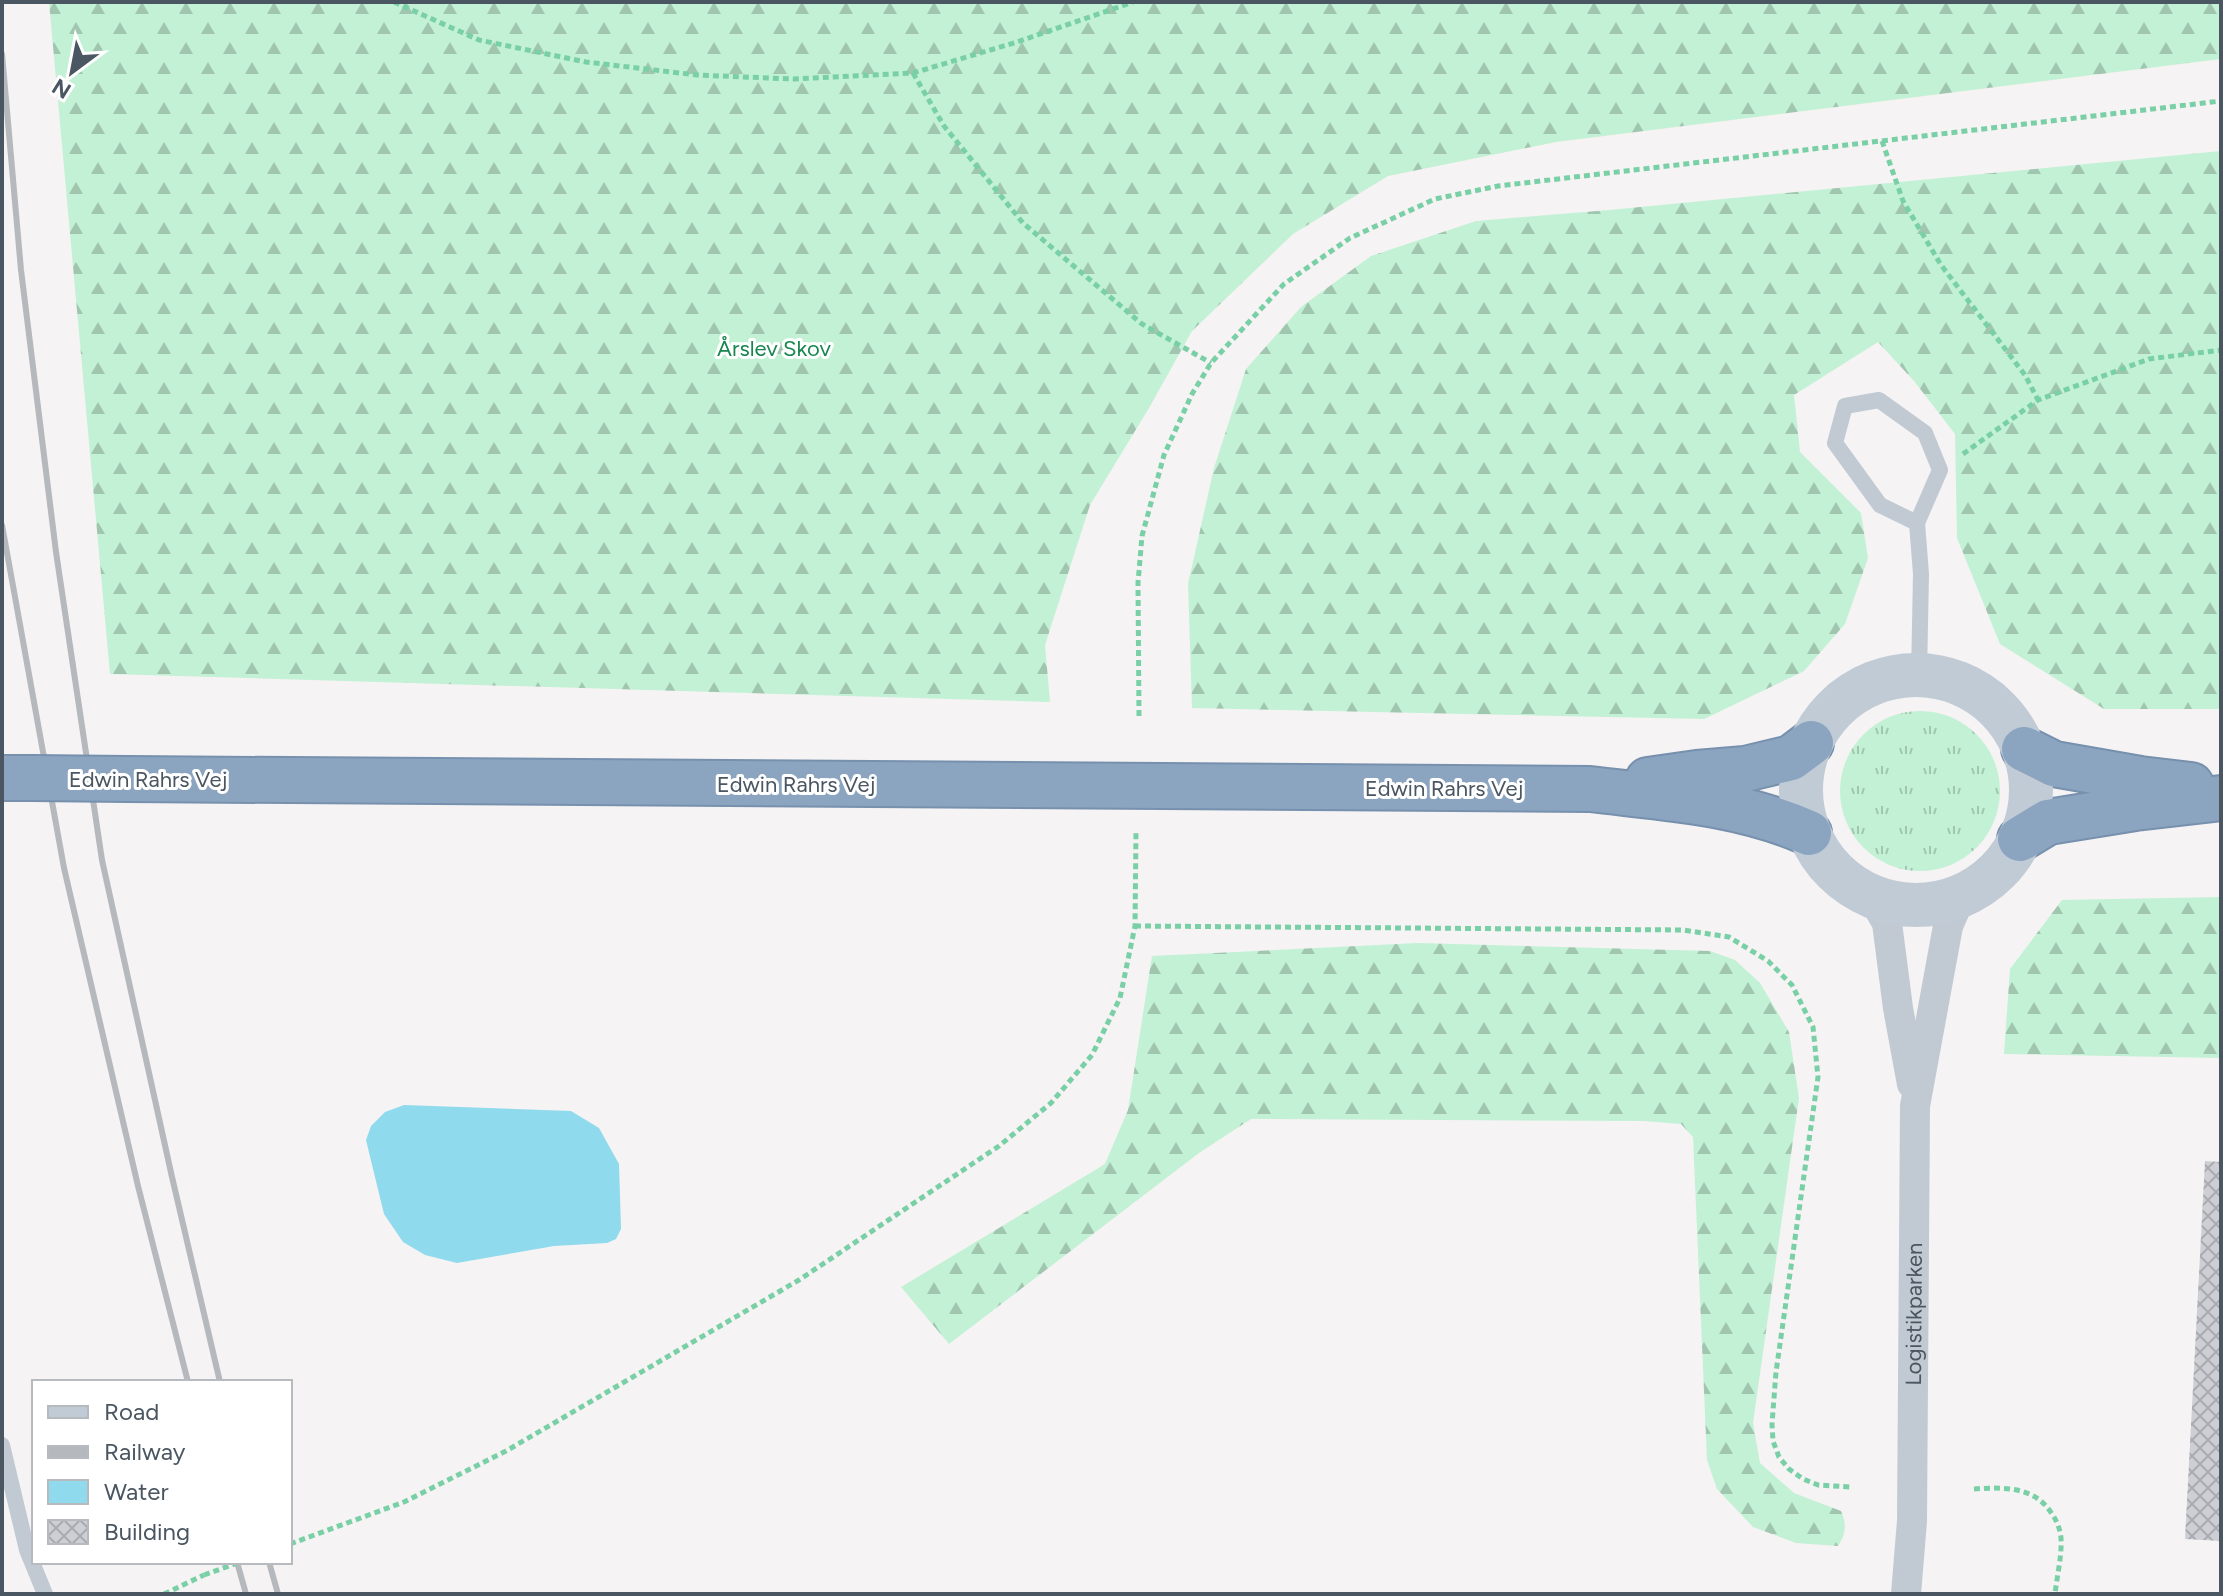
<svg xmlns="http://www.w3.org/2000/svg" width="2223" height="1596" font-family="Figtree,sans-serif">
  <defs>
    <pattern id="grass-tufts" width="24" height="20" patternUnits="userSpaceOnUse" patternTransform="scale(2)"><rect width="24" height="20" fill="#c3f1d5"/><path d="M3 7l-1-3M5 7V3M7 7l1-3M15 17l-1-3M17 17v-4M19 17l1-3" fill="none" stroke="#a0c6b0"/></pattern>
    <pattern id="forest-firs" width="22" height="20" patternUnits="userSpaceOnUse" patternTransform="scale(2)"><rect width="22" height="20" fill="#c3f1d5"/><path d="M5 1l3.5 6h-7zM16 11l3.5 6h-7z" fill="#a0c6b0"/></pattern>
    <pattern id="building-cross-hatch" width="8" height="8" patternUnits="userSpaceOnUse" patternTransform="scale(2)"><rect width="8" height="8" fill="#cdcfd5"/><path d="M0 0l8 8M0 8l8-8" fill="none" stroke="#a8abb0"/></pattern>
  </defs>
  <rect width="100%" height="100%" fill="#f5f3f3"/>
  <!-- grass -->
  <path fill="url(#grass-tufts)" d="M1840 791a80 80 0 1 1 160 0a80 80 0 1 1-160 0Z"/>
  <!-- forest -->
  <path fill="url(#forest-firs)" d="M49 2H2221V59L1556 142 1388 176 1293 234 1192 331 1149 408 1090 505 1045 645 1050 702 110 674Z
    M2221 151V709H2104L2000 644 1957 538 1955 434 1914 381 1878 342 1794 395 1800 452 1861 513 1868 558 1845 624 1804 671 1704 719 1192 708 1188 584 1214 468 1246 369 1301 307 1371 256 1476 221 1609 210Z
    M2221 897V1058L2004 1054 2010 969 2062 900Z
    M1418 943 1710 951 1735 960 1760 983 1789 1032 1799 1098 1753 1423 1760 1463 1794 1493 1841 1511C1847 1525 1846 1534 1838 1546L1796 1543 1753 1527 1717 1489 1707 1460 1693 1137 1681 1124 1644 1121 1251 1119 1199 1153 949 1344 901 1287 1105 1164 1128 1110 1152 956Z"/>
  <!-- water -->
  <path fill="#90daee" d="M404 1105 571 1111 599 1128 619 1164 621 1229 616 1239 607 1243 554 1246 457 1263 425 1255 403 1242 384 1214 366 1140 371 1126 385 1112Z"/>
  <!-- building -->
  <path fill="url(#building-cross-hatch)" d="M2205 1161 2221 1162V1541L2185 1539Z"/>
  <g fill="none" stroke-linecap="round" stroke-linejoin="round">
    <!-- highway casing -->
    <g stroke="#7690ad" stroke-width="48">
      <path id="highway" d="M2024 749 2054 764 2140 779 2191 785
        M2 778H32
        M127 779 1590 789C1664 798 1741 802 1809 833
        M1648 780 1697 773 1745 769 1791 758 1811 743
        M2020 839 2048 822 2135 808 2221 798"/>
    </g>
    <!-- path -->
    <path stroke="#7ad0a6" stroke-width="5" stroke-dasharray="6 4" stroke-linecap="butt" d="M394 2 479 40 586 62 697 75 793 79 913 73 1017 42 1133 2
      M913 73 944 126 1023 223 1142 324 1211 363
      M1882 141 1903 201 1941 265 2025 375 2038 400
      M1963 454 2038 400 2149 359 2221 350
      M1139 716 1138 583 1142 536 1164 455 1192 394 1211 363 1284 284 1350 238 1435 199 1498 186 2221 101
      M1135 926 1683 930 1729 937 1768 961 1792 985 1813 1027 1818 1077 1776 1372 1772 1424 1773 1441 1779 1457 1789 1469 1803 1479 1818 1485 1851 1487
      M1974 1489C2003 1487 2035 1486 2052 1514 2057 1521 2060 1529 2061 1538 2062 1556 2057 1576 2055 1594
      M290 1544 404 1502 506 1451 799 1280 999 1146 1051 1103 1092 1055 1120 998 1135 926 1136 830
      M164 1594 204 1575"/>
    <!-- lane -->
    <path stroke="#c1cad2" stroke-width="16" d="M1917 523 1880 505 1835 443 1845 406 1879 400 1925 433 1940 470 1917 523 1921 574 1919 675
      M2 1445 27 1550 45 1594"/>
    <!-- street -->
    <g stroke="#c1cad2" stroke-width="30">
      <path d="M1872 897 1887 923 1898 1008 1912 1084"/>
      <path id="s1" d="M1906 1594 1912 1521 1915 1106 1948 926 1961 896"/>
    </g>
    <!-- secondary -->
    <path stroke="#c1cbd6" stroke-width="44" d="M1801 790a115 115 0 1 1 230 0a115 115 0 1 1-230 0Z"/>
    <!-- highway -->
    <use href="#highway" stroke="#8ba5c1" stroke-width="44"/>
    <!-- rail -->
    <path stroke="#b5b8bd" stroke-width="6" d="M2 54 21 270 56 552 102 860 172 1177 220 1382
      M2 525 64 868 138 1186 188 1382
      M237 1562 246 1594
      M269 1562 278 1594"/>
    <!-- highway-bridge casing -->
    <g stroke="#7690ad" stroke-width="48" stroke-linecap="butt">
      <path id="highway-bridge" d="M32 778 127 779"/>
    </g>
    <!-- path-bridge -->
    <path stroke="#7ad0a6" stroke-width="5" stroke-dasharray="6 4" stroke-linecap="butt" d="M204 1575 240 1562"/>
    <!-- highway-bridge -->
    <use href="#highway-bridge" stroke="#8ba5c1" stroke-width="44"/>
  </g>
  <g text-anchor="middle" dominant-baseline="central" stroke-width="6" stroke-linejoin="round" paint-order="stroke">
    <!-- park labels -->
    <g font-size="22" fill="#17864f" stroke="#fff">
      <text x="774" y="348">Årslev Skov</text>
    </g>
    <!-- street labels -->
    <g font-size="22" fill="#4a5661" stroke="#fff">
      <text x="148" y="779">Edwin Rahrs Vej</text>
      <text x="796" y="784">Edwin Rahrs Vej</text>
      <text x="1444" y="788">Edwin Rahrs Vej</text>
      <text stroke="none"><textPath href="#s1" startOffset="280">Logistikparken</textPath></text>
    </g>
  </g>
  <!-- border -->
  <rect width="2223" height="1596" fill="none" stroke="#4a5661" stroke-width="8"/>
  <!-- legend -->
  <rect x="32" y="1380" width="260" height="184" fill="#ffffff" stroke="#b7bbc0" stroke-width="2"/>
  <rect x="48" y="1406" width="40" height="12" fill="#c1cbd6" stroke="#b7bbc0" stroke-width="2"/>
  <text x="104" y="1420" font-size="24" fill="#4a5661">Road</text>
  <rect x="48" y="1446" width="40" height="12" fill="#b5b8bd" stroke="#b7bbc0" stroke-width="2"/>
  <text x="104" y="1460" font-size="24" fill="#4a5661">Railway</text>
  <rect x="48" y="1480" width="40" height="24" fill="#90daee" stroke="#b7bbc0" stroke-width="2"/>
  <text x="104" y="1500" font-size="24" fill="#4a5661">Water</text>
  <rect x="48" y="1520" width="40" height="24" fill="url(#building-cross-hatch)" stroke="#b7bbc0" stroke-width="2"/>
  <text x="104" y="1540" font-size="24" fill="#4a5661">Building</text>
  <!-- north arrow -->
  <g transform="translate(72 72) rotate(212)" stroke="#ffffff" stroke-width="6" paint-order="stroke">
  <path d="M0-6L14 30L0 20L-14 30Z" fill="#4a5661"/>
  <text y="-12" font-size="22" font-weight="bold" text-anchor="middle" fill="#4a5661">N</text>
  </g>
</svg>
